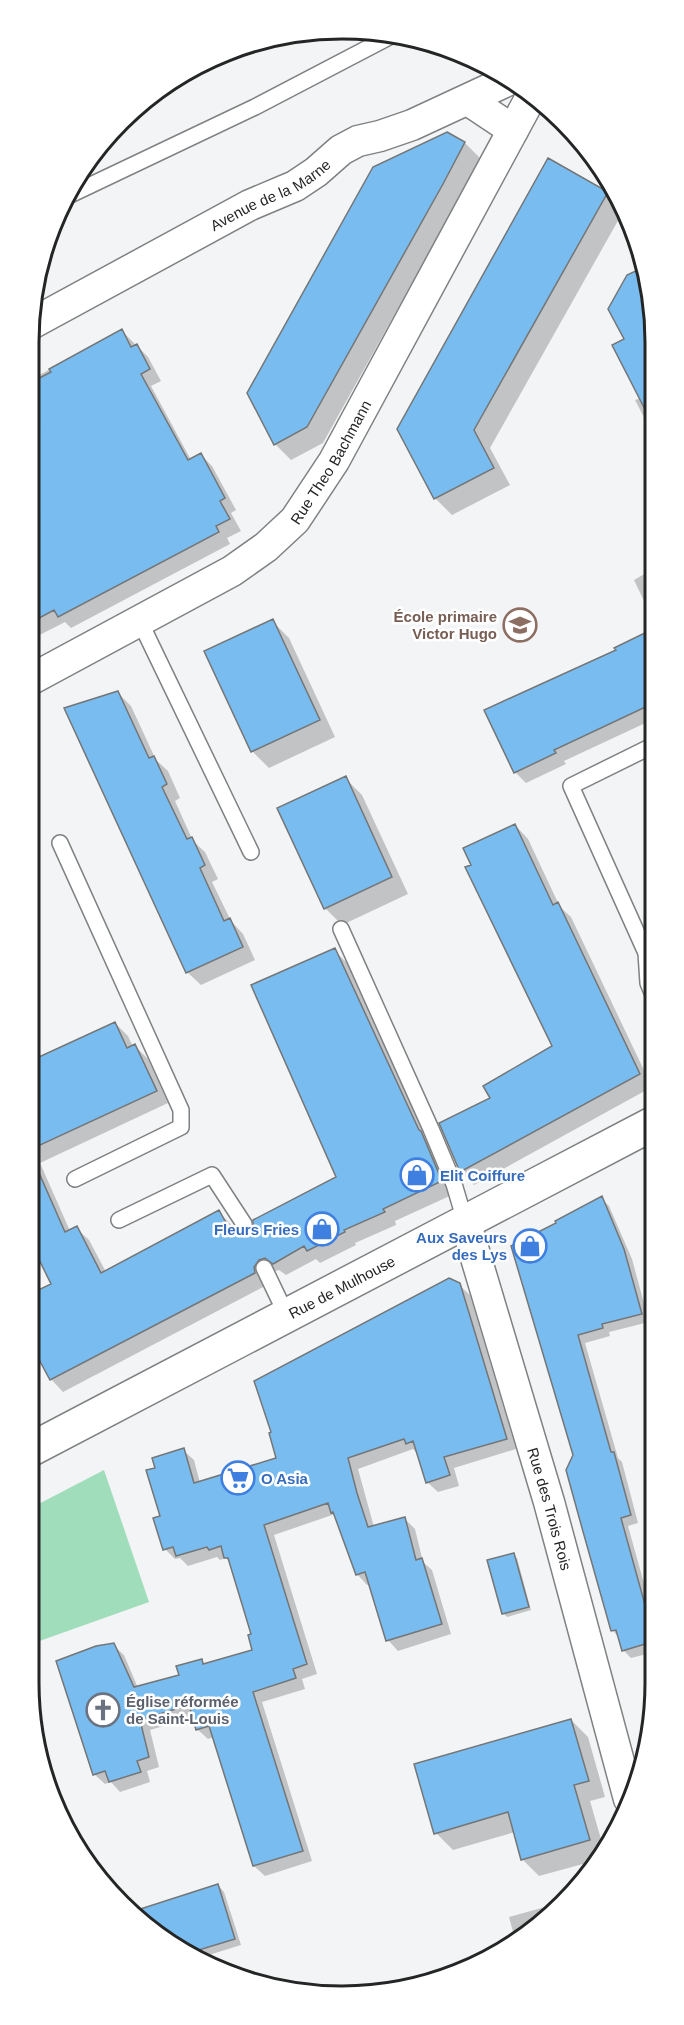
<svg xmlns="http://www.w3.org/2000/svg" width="684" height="2025" font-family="Helvetica,sans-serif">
  <rect width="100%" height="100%" fill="#f3f4f5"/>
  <!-- green -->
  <path fill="#a0ddbb" d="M104 1470 149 1602 34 1643 28 1625 29 1509Z"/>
  <!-- shadow -->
  <path fill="#0003" d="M447 134 465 143 481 159 323 443 291 460 275 444Z
    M607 193 624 210 490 448 510 485 452 515 435 498Z
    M653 301V435L635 400 641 398 626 340Z
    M122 331 148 357 161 381 151 386 191 460 201 455 212 466 236 510 231 513 241 531 227 538 230 544 71 628 65 622 28 641V381Z
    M653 569V620L634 580Z
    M272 621 289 638 335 737 269 768 252 751Z
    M653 630 654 719 564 761 566 764 526 783 515 772 618 650 616 648Z
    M117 692 131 706 156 760 168 771 180 798 175 801 193 841 205 852 218 879 212 882 231 921 243 934 255 960 201 985 187 972Z
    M345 778 362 795 408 894 342 925 325 908Z
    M515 825 528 839 560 907 571 917 652 1087 474 1185 461 1171 492 1099 554 1046 473 866Z
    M334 950 347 963 454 1194 395 1221 396 1225 355 1243 356 1245 320 1263 316 1259 286 1275 279 1270 272 1272 267 1285 63 1392 51 1379 53 1284 28 1233V1064L115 1023 128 1036 133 1047 135 1046 148 1059 168 1103 40 1163 70 1231 76 1228 89 1240 106 1272 219 1212 240 1234H250L338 1178Z
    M601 1198 609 1206 632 1259 649 1322 609 1332 610 1336 585 1343 618 1458 622 1462 638 1523 628 1526 655 1623V1652L631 1658 623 1650 619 1637 612 1630 574 1455 558 1224Z
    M459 1285 470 1295 516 1449 454 1468 459 1486 438 1492 427 1482 417 1453 413 1449 358 1469 374 1527 405 1519 415 1529 423 1562 432 1570 451 1634 398 1651 388 1640 370 1584 367 1585 357 1574 335 1514 274 1535 317 1674 302 1679 305 1689 262 1702 312 1861 265 1876 254 1866 214 1737 208 1739 197 1729 194 1717 150 1730 159 1767 147 1771 150 1782 120 1792 111 1782 105 1784 94 1774 113 1645 124 1655 138 1688 181 1676 201 1660 206 1665 254 1651 253 1635 231 1563 226 1558 220 1560 217 1557 188 1566 180 1558 175 1559 165 1549 157 1469 183 1450 194 1460 200 1483 278 1459Z
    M513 1554 517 1558 531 1610 507 1617 503 1613Z
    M656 1683 652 1707 646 1685Z
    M571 1720 588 1737 605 1797 590 1801 605 1853 601 1859 539 1876 522 1859 515 1832 453 1850 436 1833Z
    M218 1885 224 1892 241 1945 196 1959 135 1912Z
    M556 1904 516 1943 509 1917Z"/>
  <!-- building -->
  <path fill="#79bdf0" stroke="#747576" stroke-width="1.5" d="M447 132 465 142 443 184 307 427 274 445 247 393 373 167Z
    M548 158 608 192 474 430 494 468 434 499 397 429Z
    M644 267 653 301V425L612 345 624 339 608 309 627 275Z
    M122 329 131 347 137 344 150 369 141 374 188 460 201 453 225 498 220 501 230 519 216 526 219 532 58 617 54 610 28 624V384L51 372 49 369Z
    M273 619 320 720 251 752 204 651Z
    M653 629 654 703 554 750 556 753 514 773 484 710 616 650 614 648Z
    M118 691 149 758 154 756 167 784 162 787 187 839 192 837 205 865 200 868 224 921 230 918 243 947 186 973 64 708Z
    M346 776 392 877 324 909 277 808Z
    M515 824 553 905 558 902 640 1074 460 1172 439 1123 490 1098 483 1086 552 1046 465 867 471 865 463 848Z
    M335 948 419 1130 421 1131 442 1181 383 1209 385 1212 344 1230 345 1232 307 1251 304 1246 273 1264 265 1258 259 1260 254 1267 255 1273 50 1380 28 1339V1295L51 1284 28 1237V1062L115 1022 127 1048 135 1044 157 1091 29 1150 65 1232 77 1226 101 1273 219 1210 231 1232 236 1229 240 1233 249 1232 253 1228V1220L336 1177 251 985Z
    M602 1196 624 1249 642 1314 602 1324 603 1328 578 1335 611 1452H614L631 1515 621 1518 655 1641 622 1651 616 1630 611 1631 582 1528 566 1470 573 1455 511 1246 556 1223 555 1221Z
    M449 1278 460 1283 507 1439 444 1457 450 1475 426 1483 413 1441 406 1444 404 1439 348 1458 357 1493 368 1527 405 1517 416 1560 422 1558 442 1624 386 1641 365 1572 356 1575 333 1512 331 1513 328 1503 264 1525 307 1664 293 1669 296 1678 253 1692 303 1851 253 1866 209 1726 196 1730 189 1705 140 1720 149 1757 137 1761 141 1772 109 1782 105 1771 93 1775 56 1661 96 1646 114 1643 134 1687 179 1675 176 1666 202 1659 203 1664 252 1650 248 1635 251 1634 228 1558H224L221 1546 209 1550 207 1547 176 1556 173 1547 163 1550 153 1518 160 1516 146 1470 155 1468 152 1458 184 1448 194 1483 276 1458 269 1433 271 1432 254 1381Z
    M514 1553 529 1607 502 1614 487 1560Z
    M571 1719 589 1781 574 1785 590 1840 521 1860 508 1812 434 1834 414 1764Z
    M218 1884 235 1939 189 1953 134 1911Z"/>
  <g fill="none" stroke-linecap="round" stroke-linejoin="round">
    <!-- lane casing -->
    <g stroke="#7f8182" stroke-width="18">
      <path id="lane" d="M72 194 255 107 389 37
        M141 620 146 634 251 852
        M654 745 571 786 646 953 648 983 654 997
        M60 843 181 1110V1127L75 1179
        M341 929 431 1129 454 1184 465 1221
        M119 1220 212 1175 244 1224
        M264 1268 287 1316"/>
    </g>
    <!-- street casing -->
    <g stroke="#7f8182" stroke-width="33">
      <g id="street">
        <path d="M468 100 513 130"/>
        <path id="s1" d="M31 324 250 205 295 186 316 172 341 150 358 141 380 136 412 125 511 79"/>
        <path id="s2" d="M28 681 232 571 266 547 295 520 334 461 532 95"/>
        <path id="s3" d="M465 1221 549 1502 629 1799"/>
      </g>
    </g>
    <!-- secondary casing -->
    <g stroke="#7f8182" stroke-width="36">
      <g id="secondary">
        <path id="s4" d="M28 1451 654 1123"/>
      </g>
    </g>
    <!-- lane -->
    <use href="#lane" stroke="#fff" stroke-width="15"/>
    <!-- street -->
    <use href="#street" stroke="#fff" stroke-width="30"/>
    <!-- secondary -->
    <use href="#secondary" stroke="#fff" stroke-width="33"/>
  </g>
  <!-- icons -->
  <defs>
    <g id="school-ring" transform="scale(1.725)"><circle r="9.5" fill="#fff" stroke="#8d6e63" stroke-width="1.5"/><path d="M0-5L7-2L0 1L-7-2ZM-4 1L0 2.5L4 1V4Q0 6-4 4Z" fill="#8d6e63"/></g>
    <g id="shop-ring" transform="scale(1.725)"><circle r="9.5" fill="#fff" stroke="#3f7fe0" stroke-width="1.5"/><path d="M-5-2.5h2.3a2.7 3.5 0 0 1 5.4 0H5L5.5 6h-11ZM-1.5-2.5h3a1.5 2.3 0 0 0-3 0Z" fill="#3f7fe0"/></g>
    <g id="supermarket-ring" transform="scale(1.725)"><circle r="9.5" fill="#fff" stroke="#3f7fe0" stroke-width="1.5"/><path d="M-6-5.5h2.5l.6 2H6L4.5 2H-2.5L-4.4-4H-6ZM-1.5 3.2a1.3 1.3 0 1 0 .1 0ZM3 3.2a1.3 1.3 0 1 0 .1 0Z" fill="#3f7fe0"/></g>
    <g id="church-ring" transform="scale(1.725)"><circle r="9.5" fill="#fff" stroke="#6b7280" stroke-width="1.5"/><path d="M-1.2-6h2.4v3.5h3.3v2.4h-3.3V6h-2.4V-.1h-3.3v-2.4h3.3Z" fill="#6b7280"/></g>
  </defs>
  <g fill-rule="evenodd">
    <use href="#school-ring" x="520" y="625"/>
    <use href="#shop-ring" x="417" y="1175"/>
    <use href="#shop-ring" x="322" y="1229"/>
    <use href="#shop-ring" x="530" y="1246"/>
    <use href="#supermarket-ring" x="238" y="1478"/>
    <use href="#church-ring" x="103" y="1710"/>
  </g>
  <g text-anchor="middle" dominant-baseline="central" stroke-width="5" stroke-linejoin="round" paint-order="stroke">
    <!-- street labels -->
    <g font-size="15" fill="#242525" stroke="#fff">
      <text stroke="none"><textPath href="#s1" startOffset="272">Avenue de la Marne</textPath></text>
      <text stroke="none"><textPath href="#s2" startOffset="381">Rue Theo Bachmann</textPath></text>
      <text stroke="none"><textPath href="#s4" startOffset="354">Rue de Mulhouse</textPath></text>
      <text stroke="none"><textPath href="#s3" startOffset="300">Rue des Trois Rois</textPath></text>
    </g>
    <!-- education labels -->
    <g font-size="15" font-weight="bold" fill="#785e54" stroke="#fff" text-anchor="end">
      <text x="497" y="616">École primaire<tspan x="497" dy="17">Victor Hugo</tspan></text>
    </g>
    <!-- shop labels -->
    <g font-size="15" font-weight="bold" fill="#366cbe" stroke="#fff" text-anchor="start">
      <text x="440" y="1175">Elit Coiffure</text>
      <text x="299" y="1229" text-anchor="end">Fleurs Fries</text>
      <text x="507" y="1237" text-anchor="end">Aux Saveurs<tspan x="507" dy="17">des Lys</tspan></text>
      <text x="261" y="1478">O Asia</text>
    </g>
    <!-- worship labels -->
    <g font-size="15" font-weight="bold" fill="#5b616d" stroke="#fff" text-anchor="start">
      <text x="126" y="1701">Église réformée<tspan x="126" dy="17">de Saint-Louis</tspan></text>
    </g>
  </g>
  <!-- crop -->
  <path d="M0 0H684V2025H0ZM342 39H342A303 303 0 0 1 645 342V1683A303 303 0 0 1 342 1986H342A303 303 0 0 1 39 1683V342A303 303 0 0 1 342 39Z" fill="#fff" fill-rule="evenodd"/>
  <path fill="none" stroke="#242525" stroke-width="3" d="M342 39H342A303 303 0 0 1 645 342V1683A303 303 0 0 1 342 1986H342A303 303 0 0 1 39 1683V342A303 303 0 0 1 342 39Z"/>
</svg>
